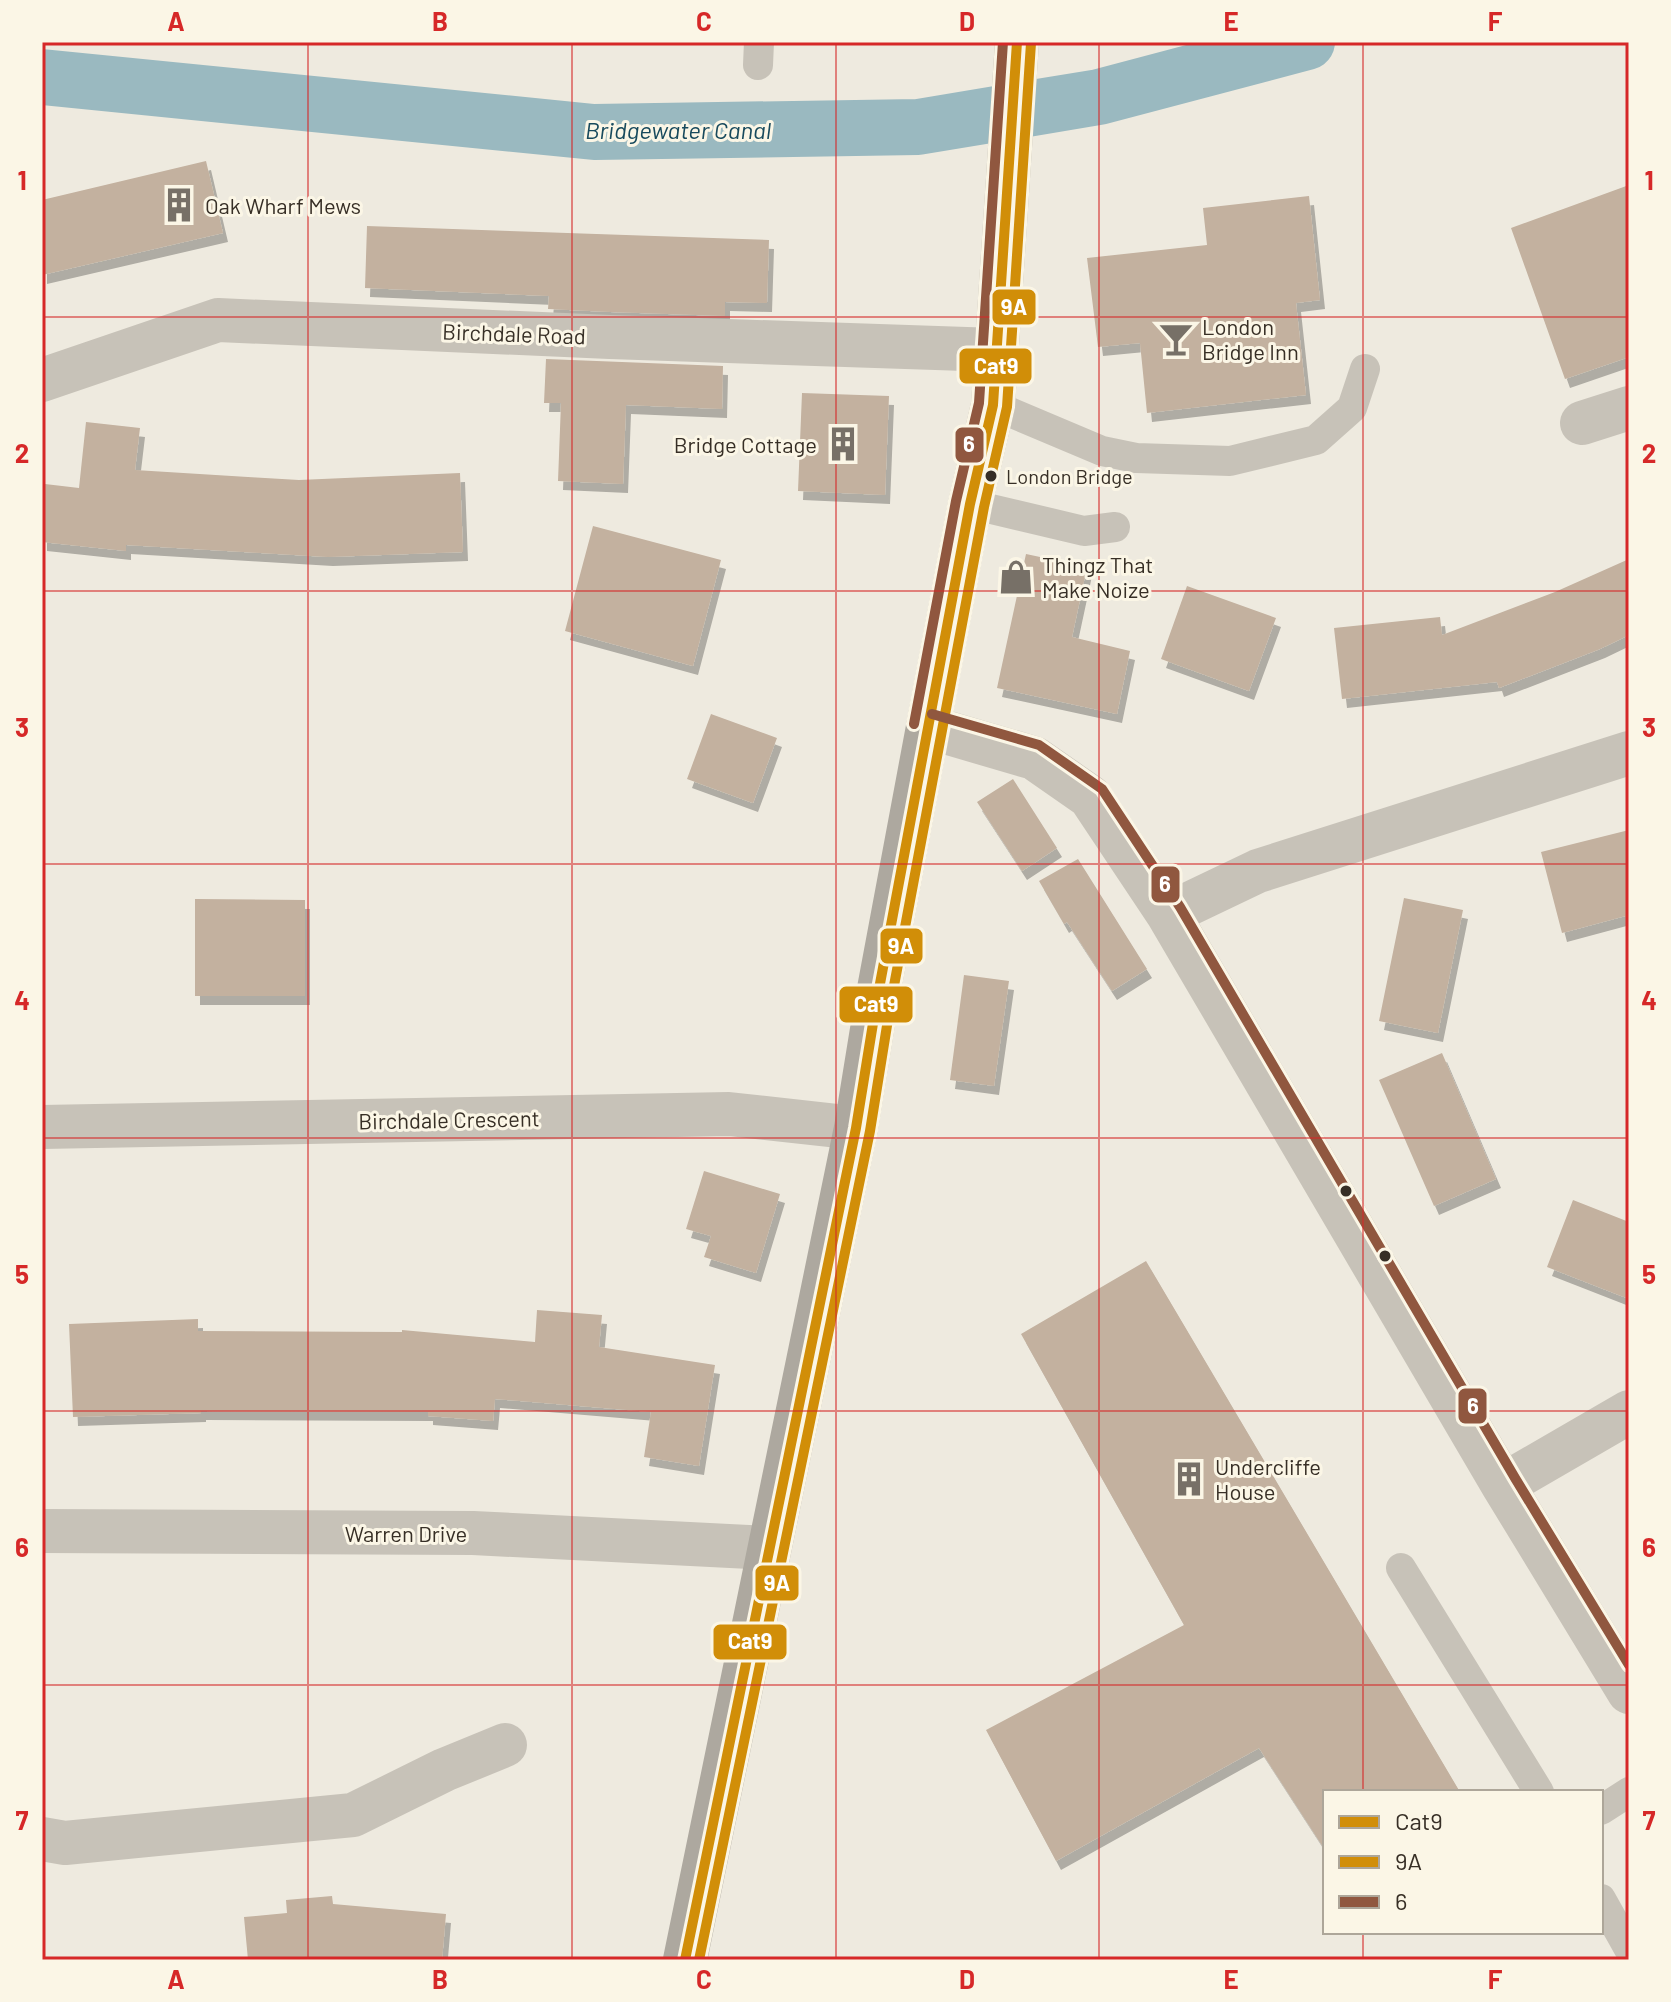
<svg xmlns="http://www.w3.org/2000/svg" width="1671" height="2002" font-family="Barlow,sans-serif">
  <defs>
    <filter id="shadow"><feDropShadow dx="5" dy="9" stdDeviation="0" flood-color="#0004"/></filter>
  </defs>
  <rect width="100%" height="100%" fill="#eeeadf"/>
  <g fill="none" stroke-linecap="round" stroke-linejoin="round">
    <!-- canal -->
    <path stroke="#9ab9c0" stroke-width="56" d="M42 77 594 132 918 127 1099 97 1307 42"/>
  </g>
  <!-- building -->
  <path fill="#c3b19f" filter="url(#shadow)" d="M206 161 223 233 42 275V200Z
    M1629 185V357L1565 379 1511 228Z
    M1309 196 1320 300 1296 303 1306 395 1147 413 1140 343 1098 347 1087 258 1207 245 1203 208Z
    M367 226 769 240 767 303 725 302V316L611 312 548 309 549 296 365 288Z
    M546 359 723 366 722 409 626 405 623 484 558 481 561 403H544Z
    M802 393 889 396 885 495 798 491Z
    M86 422 140 428 135 470 299 480 460 473 463 552 328 557 126 545V551L42 542V517L45 484 79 488Z
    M593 526 721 560 693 666 565 631Z
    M1026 554 1087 567 1072 637 1130 651 1117 714 997 688Z
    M1629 559V635L1600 649 1499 688 1497 682 1342 699 1334 628 1440 617 1442 635 1555 592Z
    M1187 586 1276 618 1249 691 1161 659Z
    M711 714 777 738 753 803 687 779Z
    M1013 779 1057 848 1022 871 977 802Z
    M1629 830V915L1562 933 1541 852Z
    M1078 859 1147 969 1112 991 1067 922 1064 924 1039 881Z
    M1404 898 1463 910 1438 1033 1379 1021Z
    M195 899 305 900V996H195Z
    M964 975 1009 981 994 1086 950 1080Z
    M1442 1053 1496 1179 1434 1206 1379 1080Z
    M704 1171 780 1194 756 1273 704 1257 711 1236 686 1229Z
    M1573 1200 1629 1222V1299L1547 1267Z
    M1146 1261 1460 1792H1325V1850L1259 1748 1056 1861 986 1730 1184 1625 1021 1334Z
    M537 1310 602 1315 599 1347 715 1365 699 1466 644 1457 651 1412 495 1399 493 1421 428 1416V1412L201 1411V1413L73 1417 69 1324 198 1319V1331L402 1332V1330L535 1342Z
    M332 1896 333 1904 446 1914 442 1960H248L244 1917 287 1913 286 1900Z"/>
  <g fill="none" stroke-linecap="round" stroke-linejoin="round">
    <!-- lane -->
    <path stroke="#c7c2b8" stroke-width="30" d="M758 65 759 42
      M993 405 1102 451 1136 458 1230 461 1316 440 1352 408 1365 369
      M970 504 1084 531 1115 527
      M1401 1568 1539 1792
      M1601 1810 1629 1792
      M1601 1899 1629 1949"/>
    <!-- street -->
    <path stroke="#c7c2b8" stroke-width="44" d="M42 380 218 320 610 337 996 350
      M1582 423 1629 408
      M928 727 1034 758 1090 797 1168 914 1503 1485 1629 1692
      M1168 914 1258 871 1629 753
      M42 1127 729 1114 856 1128
      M1503 1485 1629 1412
      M42 1531 473 1533 769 1548
      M42 1839 65 1843 353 1815 444 1770 505 1745"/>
    <!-- highway -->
    <path stroke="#ada89f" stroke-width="44" d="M685 1960 856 1128 876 1005 928 727 970 504 993 405 1017 42"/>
    <!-- bus-1 casing -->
    <g stroke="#fbf6e6" stroke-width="16">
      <path id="bus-1" d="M685 1960 856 1128 876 1005 970 504 993 405 1017 42"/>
    </g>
    <!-- bus-2 casing -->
    <g stroke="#fbf6e6" stroke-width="16">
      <path id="bus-2" d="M699 1960 870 1131 890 1007 984 507 1007 407 1031 43"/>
    </g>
    <!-- bus-3 casing -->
    <g stroke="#fbf6e6" stroke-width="16">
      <path id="bus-3" d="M932 714 1039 745 1102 789 1180 907 1515 1478 1629 1665
        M914 724 956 501 979 403 1003 42"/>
    </g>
    <!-- bus-1 -->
    <use href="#bus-1" stroke="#d18e08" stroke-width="10"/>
    <!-- bus-2 -->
    <use href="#bus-2" stroke="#d18e08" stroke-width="10"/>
    <!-- bus-3 -->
    <use href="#bus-3" stroke="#90573f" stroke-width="10"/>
  </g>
  <!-- grid -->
  <path fill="none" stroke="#d62828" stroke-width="2" stroke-opacity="0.55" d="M308 42V1960M572 42V1960M836 42V1960M1099 42V1960M1363 42V1792M42 317H1629M42 591H1629M42 864H1629M42 1138H1629M42 1411H1629M42 1685H1629M1363 1932V1960"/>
  <!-- icons -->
  <defs>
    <g id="building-bare" transform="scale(2.76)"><path d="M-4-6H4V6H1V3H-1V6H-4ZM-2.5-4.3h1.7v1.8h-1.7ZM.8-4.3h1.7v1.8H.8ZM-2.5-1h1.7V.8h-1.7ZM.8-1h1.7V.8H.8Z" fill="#777067" stroke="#fbf6e6" stroke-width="2.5" paint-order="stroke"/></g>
    <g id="bar-bare" transform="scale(2.76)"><path d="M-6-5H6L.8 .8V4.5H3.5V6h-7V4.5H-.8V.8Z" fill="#777067" stroke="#fbf6e6" stroke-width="2.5" paint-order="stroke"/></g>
    <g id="shop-bare" transform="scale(2.76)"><path d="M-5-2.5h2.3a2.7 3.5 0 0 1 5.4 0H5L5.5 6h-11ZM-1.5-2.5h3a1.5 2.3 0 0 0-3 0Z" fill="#777067" stroke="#fbf6e6" stroke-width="2.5" paint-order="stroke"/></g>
  </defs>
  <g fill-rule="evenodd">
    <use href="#building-bare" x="179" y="205"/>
    <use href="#bar-bare" x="1176" y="339"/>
    <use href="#building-bare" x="843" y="444"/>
    <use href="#shop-bare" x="1016" y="577"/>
    <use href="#building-bare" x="1189" y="1479"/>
  </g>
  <!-- markers -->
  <g fill="#372f26" stroke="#fbf6e6" stroke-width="3">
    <circle cx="991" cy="476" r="7"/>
    <circle cx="1346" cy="1191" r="7"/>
    <circle cx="1385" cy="1256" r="7"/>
  </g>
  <g text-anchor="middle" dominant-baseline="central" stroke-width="6" stroke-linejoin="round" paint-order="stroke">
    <!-- bus labels -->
    <g font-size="20" fill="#372f26" stroke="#fbf6e6" text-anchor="start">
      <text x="1006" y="476">London Bridge</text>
    </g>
    <!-- poi labels -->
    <g font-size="22" fill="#372f26" stroke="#fbf6e6" text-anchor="start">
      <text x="205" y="205">Oak Wharf Mews</text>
      <text x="1202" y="326">London<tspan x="1202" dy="25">Bridge Inn</tspan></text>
      <text x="817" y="444" text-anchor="end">Bridge Cottage</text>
      <text x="1042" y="564">Thingz That<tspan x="1042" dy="25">Make Noize</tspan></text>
      <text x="1215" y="1466">Undercliffe<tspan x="1215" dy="25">House</tspan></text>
    </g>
    <!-- street labels -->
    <g font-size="22" fill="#372f26" stroke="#fbf6e6">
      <text transform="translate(514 333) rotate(2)">Birchdale Road</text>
      <text transform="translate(449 1119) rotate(-1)">Birchdale Crescent</text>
      <text x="406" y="1533">Warren Drive</text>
    </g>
    <!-- water labels -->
    <g font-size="24" font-style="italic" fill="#184a5d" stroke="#fbf6e6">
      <text x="678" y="129">Bridgewater Canal</text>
    </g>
  </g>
  <g stroke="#fbf6e6" stroke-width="3">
    <rect x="991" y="288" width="46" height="38" rx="8" fill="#d18e08"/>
    <rect x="958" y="347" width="75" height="38" rx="8" fill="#d18e08"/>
    <rect x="954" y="426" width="31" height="38" rx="8" fill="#90573f"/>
    <rect x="1150" y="865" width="31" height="39" rx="8" fill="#90573f"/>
    <rect x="879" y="927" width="45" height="38" rx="8" fill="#d18e08"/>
    <rect x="838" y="985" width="76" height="39" rx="8" fill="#d18e08"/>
    <rect x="1457" y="1387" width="31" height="38" rx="8" fill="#90573f"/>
    <rect x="754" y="1564" width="46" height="38" rx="8" fill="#d18e08"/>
    <rect x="712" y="1623" width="76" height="38" rx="8" fill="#d18e08"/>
  </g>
  <g font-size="22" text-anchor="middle" font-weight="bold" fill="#fff">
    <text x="1014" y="315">9A</text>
    <text x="996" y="374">Cat9</text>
    <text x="969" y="452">6</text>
    <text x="1165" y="892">6</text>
    <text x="901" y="954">9A</text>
    <text x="876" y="1012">Cat9</text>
    <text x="1473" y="1414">6</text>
    <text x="777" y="1591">9A</text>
    <text x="750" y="1649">Cat9</text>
  </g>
  <!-- border -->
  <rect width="1671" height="2002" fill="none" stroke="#fbf6e6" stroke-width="88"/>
  <!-- legend -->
  <rect x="1323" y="1790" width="280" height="144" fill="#fbf6e6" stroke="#ada699" stroke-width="2"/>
  <rect x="1339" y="1816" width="40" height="12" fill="#d18e08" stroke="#ada699" stroke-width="2"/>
  <text x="1395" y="1830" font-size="24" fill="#372f26">Cat9</text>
  <rect x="1339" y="1856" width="40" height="12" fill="#d18e08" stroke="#ada699" stroke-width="2"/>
  <text x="1395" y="1870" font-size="24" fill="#372f26">9A</text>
  <rect x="1339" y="1896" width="40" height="12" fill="#90573f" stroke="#ada699" stroke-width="2"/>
  <text x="1395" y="1910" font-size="24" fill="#372f26">6</text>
  <rect x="44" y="44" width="1583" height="1914" fill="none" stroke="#d62828" stroke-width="3"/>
  <g font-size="26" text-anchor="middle" font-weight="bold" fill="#d62828">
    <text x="176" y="31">A</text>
    <text x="440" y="31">B</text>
    <text x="704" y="31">C</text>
    <text x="967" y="31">D</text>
    <text x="1231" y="31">E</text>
    <text x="1495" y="31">F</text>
    <text x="22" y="190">1</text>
    <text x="1649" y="190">1</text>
    <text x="22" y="463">2</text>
    <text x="1649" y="463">2</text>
    <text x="22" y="737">3</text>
    <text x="1649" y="737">3</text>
    <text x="22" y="1010">4</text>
    <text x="1649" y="1010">4</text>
    <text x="22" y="1284">5</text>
    <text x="1649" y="1284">5</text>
    <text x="22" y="1557">6</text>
    <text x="1649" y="1557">6</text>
    <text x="22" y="1830">7</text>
    <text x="1649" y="1830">7</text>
    <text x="176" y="1989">A</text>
    <text x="440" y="1989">B</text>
    <text x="704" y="1989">C</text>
    <text x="967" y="1989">D</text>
    <text x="1231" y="1989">E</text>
    <text x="1495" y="1989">F</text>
  </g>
</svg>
